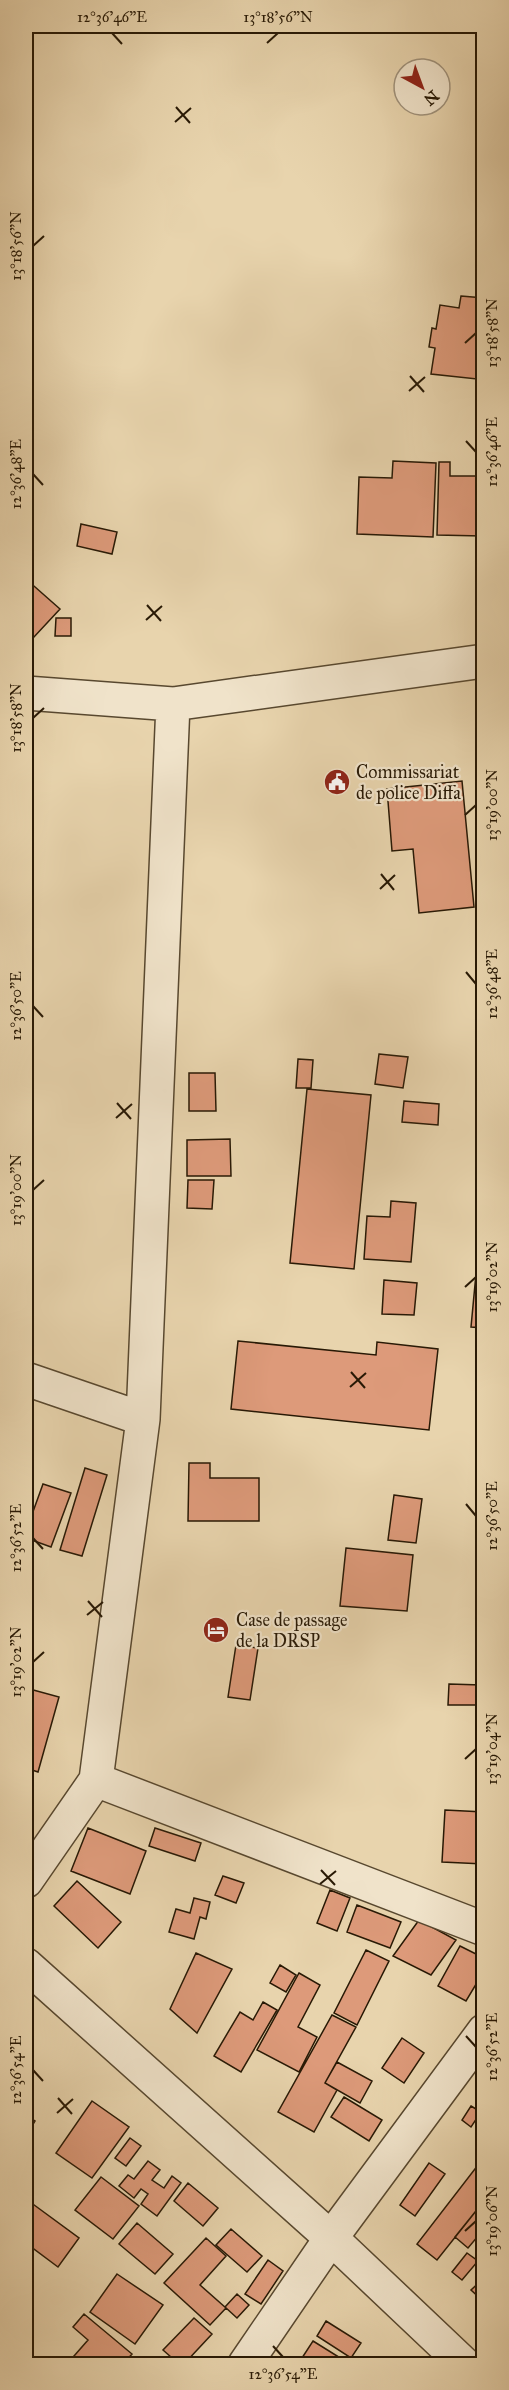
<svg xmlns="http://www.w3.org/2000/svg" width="509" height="2390" font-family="'IM FELL Great Primer',serif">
  <rect width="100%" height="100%" fill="#e8d4ad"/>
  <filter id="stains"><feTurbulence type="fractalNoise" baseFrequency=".00333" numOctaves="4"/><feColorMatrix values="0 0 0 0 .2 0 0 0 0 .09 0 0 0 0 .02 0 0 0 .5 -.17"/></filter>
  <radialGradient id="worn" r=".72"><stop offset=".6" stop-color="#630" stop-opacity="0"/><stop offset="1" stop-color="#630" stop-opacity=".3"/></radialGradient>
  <!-- building -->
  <path fill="#dd9a7a" stroke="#281905" stroke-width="1.5" d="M461 296 484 298V322L477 379 431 374 435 348 429 347 432 328 436 329 440 305 459 308Z
    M393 461 436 463 433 537 357 534 359 477 392 478Z
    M439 462H450V476H483L482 536 437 535Z
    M81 524 117 532 112 554 77 546Z
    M26 579 60 609 34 637 26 629Z
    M56 618H71V636H55Z
    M462 781 474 907 419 913 413 849 392 851 387 789Z
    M379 1054 408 1057 403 1088 375 1084Z
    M298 1059 313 1060 311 1088H296Z
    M189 1073H215L216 1111H189Z
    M307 1089 371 1095 354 1269 290 1263Z
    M404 1101 439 1104 438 1125 402 1122Z
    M230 1139 231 1176H187V1140Z
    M188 1180H214L212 1209 187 1208Z
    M484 1189V1328L471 1327Z
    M391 1201 416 1203 411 1262 364 1259 367 1216 390 1217Z
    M384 1280 417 1283 414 1315 382 1314Z
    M238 1341 376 1355 377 1342 438 1349 429 1430 231 1409Z
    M189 1463H210V1478H259V1521H188Z
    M85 1468 107 1475 82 1556 60 1550Z
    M43 1484 71 1493 51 1547 26 1538V1531Z
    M394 1495 422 1499 416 1543 388 1540Z
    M346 1548 413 1555 407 1611 340 1606Z
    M236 1645 258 1648 250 1700 228 1697Z
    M449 1684 481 1685 480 1705H448Z
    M26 1688 59 1697 38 1772 26 1768Z
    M445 1810 484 1812V1864L442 1862Z
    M88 1828 146 1851 130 1894 71 1871Z
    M155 1828 201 1843 195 1861 149 1846Z
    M223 1876 244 1883 236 1903 215 1895Z
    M77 1881 121 1922 98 1948 54 1906Z
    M330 1890 350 1898 337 1931 317 1923Z
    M194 1898 210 1902 206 1919 200 1917 194 1939 169 1932 176 1909 190 1913Z
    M357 1905 401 1922 390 1948 347 1932Z
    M419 1920 456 1940 431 1975 393 1956Z
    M460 1946 484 1958V1971L466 2001 438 1986Z
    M366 1950 389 1961 357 2025 334 2013Z
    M196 1953 232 1969 197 2033 170 2009Z
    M280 1965 296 1975 286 1992 270 1983Z
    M299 1973 320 1985 298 2027 317 2037 299 2072 257 2050Z
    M263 2002 277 2010 241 2072 214 2056 240 2012 253 2020Z
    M332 2015 356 2027 325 2083 337 2090 314 2132 278 2112Z
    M402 2038 424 2053 404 2083 382 2068Z
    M337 2062 372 2081 360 2103 325 2083Z
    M344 2097 382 2120 369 2141 331 2117Z
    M92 2101 129 2127 92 2178 56 2153Z
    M471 2106 481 2112 471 2127 462 2120Z
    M26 2115 35 2121 26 2136Z
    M130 2138 141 2146 126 2166 115 2158Z
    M148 2161 160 2170 152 2180 164 2188 172 2176 181 2183 157 2216 141 2204 148 2194 141 2189 134 2198 119 2186 128 2175 134 2179Z
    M429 2163 445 2174 415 2216 400 2205Z
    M478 2165 484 2169V2201L437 2260 417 2244Z
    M101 2177 139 2206 113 2239 75 2210Z
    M188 2183 218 2208 203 2226 174 2201Z
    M26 2199 79 2238 58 2267 26 2243Z
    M484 2201V2229L468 2248 455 2237Z
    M137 2223 173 2254 155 2274 119 2244Z
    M231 2229 262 2256 247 2272 216 2245Z
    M206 2238 226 2256 200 2285 226 2308 210 2325 164 2283Z
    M467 2253 478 2261 462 2280 452 2272Z
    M268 2260 283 2271 261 2304 245 2294Z
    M117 2274 163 2305 135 2344 90 2312Z
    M484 2278V2302L471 2290Z
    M237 2294 249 2305 237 2318 225 2307Z
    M84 2314 132 2354 123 2364H67L88 2340 73 2327Z
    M194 2318 212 2334 184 2364H179L163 2350Z
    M326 2321 361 2343 351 2358 317 2336Z
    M313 2341 350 2364H306L300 2361Z"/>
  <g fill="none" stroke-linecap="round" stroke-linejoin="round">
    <!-- minor casing -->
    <g stroke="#58482f" stroke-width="36">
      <path id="minor" d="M26 693 173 704 484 661
        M26 1379 143 1419
        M96 1780 484 1929
        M26 1881 96 1780 143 1419 173 704
        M26 1965 331 2238 464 2364
        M245 2364 331 2238 484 2031"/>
    </g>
    <!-- minor -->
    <use href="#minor" stroke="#f0e3ca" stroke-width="33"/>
  </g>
  <!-- ticks -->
  <path fill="none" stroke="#281905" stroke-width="2" d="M112 33 122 44M267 43 278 33M176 107 190 123M175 122 191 108M33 246 44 236M465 343 476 333M410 376 424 392M409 391 425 377M466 441 476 452M33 474 43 485M147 605 161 621M146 620 162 606M33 718 44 708M465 815 476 805M381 874 394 890M380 889 395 875M466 972 476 984M33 1006 43 1017M117 1103 131 1119M116 1118 132 1104M33 1190 44 1180M465 1287 476 1277M351 1372 365 1388M350 1387 366 1373M466 1504 476 1516M33 1538 43 1549M88 1601 102 1617M87 1615 103 1602M33 1662 44 1652M465 1759 476 1749M321 1870 335 1885M320 1884 336 1871M466 2036 476 2047M33 2070 43 2081M58 2098 72 2114M57 2113 73 2099M465 2231 476 2221M273 2346 283 2357"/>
  <!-- icons -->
  <defs>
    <g id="civic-disc" transform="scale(1.35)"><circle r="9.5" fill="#8f2418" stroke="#f0e3ca"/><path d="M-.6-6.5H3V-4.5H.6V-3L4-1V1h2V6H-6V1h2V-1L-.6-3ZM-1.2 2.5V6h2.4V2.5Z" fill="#fff"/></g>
    <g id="hotel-disc" transform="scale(1.35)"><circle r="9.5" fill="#8f2418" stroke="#f0e3ca"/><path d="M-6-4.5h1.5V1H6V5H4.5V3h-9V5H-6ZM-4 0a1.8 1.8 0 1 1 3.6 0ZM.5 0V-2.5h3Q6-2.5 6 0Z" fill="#fff"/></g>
  </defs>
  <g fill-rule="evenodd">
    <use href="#civic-disc" x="337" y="782"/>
    <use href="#hotel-disc" x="216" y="1630"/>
  </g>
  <g text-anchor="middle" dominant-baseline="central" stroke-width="4.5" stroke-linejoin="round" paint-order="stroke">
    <!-- poi labels -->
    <g font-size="18" fill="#281905" stroke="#f0e3ca" text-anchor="start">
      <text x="356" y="772">Commissariat<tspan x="356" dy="21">de police Diffa</tspan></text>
      <text x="236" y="1620">Case de passage<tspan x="236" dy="21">de la DRSP</tspan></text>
    </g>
  </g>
  <!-- margin -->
  <rect width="509" height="2390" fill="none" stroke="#e8d4ad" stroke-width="66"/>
  <!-- north arrow -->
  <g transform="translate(422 87) rotate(139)"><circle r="28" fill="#f0e3ca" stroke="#a0927b" stroke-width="1.5"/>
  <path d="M0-4.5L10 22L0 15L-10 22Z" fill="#8f2418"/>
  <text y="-9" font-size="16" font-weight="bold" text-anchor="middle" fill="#281905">N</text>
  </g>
  <rect x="33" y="33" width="443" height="2324" fill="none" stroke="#281905" stroke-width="2"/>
  <g font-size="15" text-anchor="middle" fill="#281905">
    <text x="112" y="22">12°36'46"E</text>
    <text x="278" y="22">13°18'56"N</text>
    <text transform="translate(16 246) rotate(-90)" y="5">13°18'56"N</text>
    <text transform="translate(492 333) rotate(-90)" y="5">13°18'58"N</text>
    <text transform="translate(492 452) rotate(-90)" y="5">12°36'46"E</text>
    <text transform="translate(16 474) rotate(-90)" y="5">12°36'48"E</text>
    <text transform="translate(16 718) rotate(-90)" y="5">13°18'58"N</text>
    <text transform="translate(492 805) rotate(-90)" y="5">13°19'00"N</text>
    <text transform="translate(492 984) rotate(-90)" y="5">12°36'48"E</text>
    <text transform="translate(16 1006) rotate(-90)" y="5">12°36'50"E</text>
    <text transform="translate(16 1190) rotate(-90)" y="5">13°19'00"N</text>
    <text transform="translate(492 1277) rotate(-90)" y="5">13°19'02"N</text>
    <text transform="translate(492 1516) rotate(-90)" y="5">12°36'50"E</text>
    <text transform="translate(16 1538) rotate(-90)" y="5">12°36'52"E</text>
    <text transform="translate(16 1662) rotate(-90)" y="5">13°19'02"N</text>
    <text transform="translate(492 1749) rotate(-90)" y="5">13°19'04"N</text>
    <text transform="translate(492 2047) rotate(-90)" y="5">12°36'52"E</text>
    <text transform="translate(16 2070) rotate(-90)" y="5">12°36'54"E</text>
    <text transform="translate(492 2221) rotate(-90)" y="5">13°19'06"N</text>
    <text x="283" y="2379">12°36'54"E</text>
  </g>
  <rect width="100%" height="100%" filter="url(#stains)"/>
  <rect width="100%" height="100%" fill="url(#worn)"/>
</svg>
